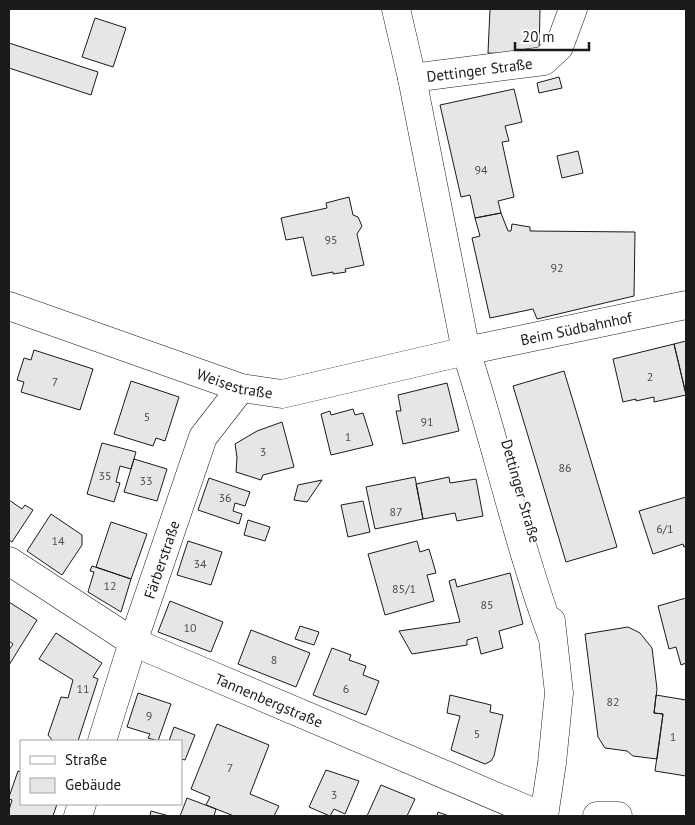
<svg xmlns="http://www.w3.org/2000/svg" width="695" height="825" font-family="'PT Sans',sans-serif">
  <rect width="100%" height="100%" fill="#fff"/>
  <!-- building -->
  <path fill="#e6e6e6" stroke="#1a1a1a" d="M490 9H540L539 55 488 53Z
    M95 18 126 28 113 67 82 57Z
    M9 43 98 72 91 95 9 68Z
    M559 77 562 88 539 93 537 83Z
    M514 89 522 122 505 126 509 141 502 142 514 197 498 201 501 213 475 218 470 195 461 197 440 105Z
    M578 151 583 173 562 178 557 156Z
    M349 197 353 215 358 217 362 226 357 234 364 265 345 269 346 272 333 274V272L312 276 303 237 286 240 281 218 327 208 326 203Z
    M501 213 508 231H511L512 224 530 227V231L635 232 634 296 537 319 533 309 490 318 472 238 480 236 475 218Z
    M686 341V394L674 344Z
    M674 344 686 395 654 402V397L636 401V399L623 402 613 359Z
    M34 350 93 369 80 410 21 392 24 382 17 380 24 358 31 360Z
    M564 371 617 547 566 562 513 386Z
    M131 381 179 397 165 441 156 438 153 446 114 434Z
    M447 383 459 431 403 444 396 411H401L398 395Z
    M353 409 355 415 363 413 373 445 331 455 321 414 330 411 331 415Z
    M282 422 294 467 263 475 261 480 236 472 237 457 235 444 257 431Z
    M102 443 136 452 131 469 120 466 116 482 120 483 114 502 87 494Z
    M134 459 167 469 157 501 124 492Z
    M415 477 423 519 375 529 366 487Z
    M449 477 450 483 476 479 483 516 457 521 455 513 423 519 416 484Z
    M209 478 250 492 245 506 235 503 233 511 242 514 239 524 198 510Z
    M322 480 307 502 294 500 298 485Z
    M686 497V546L684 547 683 544 653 554 639 511Z
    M9 500 22 509 25 505 33 510 12 542 9 540Z
    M363 501 370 532 348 537 341 505Z
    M51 514 82 535V545L62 575 27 551Z
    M248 520 270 527 265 541 244 535Z
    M111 522 147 534 131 579 96 567Z
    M188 541 222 552 211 585 177 575Z
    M417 541 420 552 429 549 436 573 427 575 434 601 385 615 368 554Z
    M92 566 131 579 121 612 88 592 94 572 90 571Z
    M510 573 523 624 499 631 503 648 481 654 477 637 467 640V645L412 654 399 631 460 622 449 581 455 579 457 587Z
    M686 598V663L681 665 676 647 669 649 658 606Z
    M170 601 223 622 211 652 158 632Z
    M9 602 37 620 9 665V650L13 644 9 641Z
    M300 626 319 632 314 645 295 639Z
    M628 627 640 633 652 648 657 689 654 713 663 714 657 759 633 756 627 751 605 748 598 737 585 634Z
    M251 630 310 653 296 687 238 664Z
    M56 633 102 663 93 677 98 679 78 741H53L48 735 61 697 68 698 73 680 39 659Z
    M332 648 351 655 349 660 366 666 363 675 379 681 366 715 313 695Z
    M138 693 171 704 158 741 148 738 150 734 127 727Z
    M450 695 491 705 490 712 503 715 494 756 491 761 485 764 451 750 460 716 447 713Z
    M656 695 686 700V776L655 771 663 714 654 713Z
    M217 724 269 745 250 794 279 806 274 816H234L206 805 210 797 191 789Z
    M174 727 195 735 185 760 181 759V741H169Z
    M326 770 359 781 345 814 334 809 330 816 309 807Z
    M18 771 21 772V804H57L53 816H9V810L12 800 9 799V797Z
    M381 785 415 799 407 816H367Z
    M187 798 216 809 214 816H180Z
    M151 811 169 816H150Z
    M438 812 449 816H437Z"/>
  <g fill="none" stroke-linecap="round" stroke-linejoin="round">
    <!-- minor casing -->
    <g stroke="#1a1a1a" stroke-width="29">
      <g id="minor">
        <path id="s1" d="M412 78 544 61 559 47 573 9"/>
        <path id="s2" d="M9 306 241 388 282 394 466 351 686 305"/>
        <path id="s3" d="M9 561 133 642 542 816"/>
        <path id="s4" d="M102 741 133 642 203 437 241 388"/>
        <path d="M78 816 82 804"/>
      </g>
    </g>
    <!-- major casing -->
    <g stroke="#1a1a1a" stroke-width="29">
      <path id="major" d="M396 9 412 78 466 351C497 446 518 545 553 639
        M544 816 552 763 559 693 551 621
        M597 816H618"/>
    </g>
    <!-- minor -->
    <use href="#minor" stroke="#fff" stroke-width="28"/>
    <!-- major -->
    <use href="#major" stroke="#fff" stroke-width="28"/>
  </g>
  <g text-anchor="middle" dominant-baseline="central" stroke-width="4" stroke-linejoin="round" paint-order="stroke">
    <!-- number labels -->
    <g font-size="12" fill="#4d4d4d">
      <text x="481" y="169">94</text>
      <text x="331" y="239">95</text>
      <text x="557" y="267">92</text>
      <text x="650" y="376">2</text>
      <text x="55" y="381">7</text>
      <text x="147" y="416">5</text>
      <text x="427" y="421">91</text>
      <text x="348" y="436">1</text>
      <text x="263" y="451">3</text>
      <text x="565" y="467">86</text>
      <text x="105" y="475">35</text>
      <text x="146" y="480">33</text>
      <text x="225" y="497">36</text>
      <text x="396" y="511">87</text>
      <text x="665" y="528">6/1</text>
      <text x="58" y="540">14</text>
      <text x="200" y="563">34</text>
      <text x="110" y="585">12</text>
      <text x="404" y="588">85/1</text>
      <text x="487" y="604">85</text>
      <text x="190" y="627">10</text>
      <text x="274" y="659">8</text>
      <text x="83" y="688">11</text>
      <text x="346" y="688">6</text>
      <text x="613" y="701">82</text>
      <text x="149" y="715">9</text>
      <text x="477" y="733">5</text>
      <text x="673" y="736">1</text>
      <text x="230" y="767">7</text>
      <text x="334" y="794">3</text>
    </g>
    <!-- street labels -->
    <g font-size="15" fill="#1a1a1a" stroke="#fff">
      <text stroke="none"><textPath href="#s1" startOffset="68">Dettinger Straße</textPath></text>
      <text stroke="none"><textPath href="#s2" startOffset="589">Beim Südbahnhof</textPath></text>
      <text stroke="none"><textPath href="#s2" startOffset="239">Weisestraße</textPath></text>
      <text transform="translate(521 491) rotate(74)">Dettinger Straße</text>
      <text stroke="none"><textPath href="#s4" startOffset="191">Färberstraße</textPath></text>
      <text stroke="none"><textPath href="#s3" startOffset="296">Tannenbergstraße</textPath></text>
    </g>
  </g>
  <!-- border -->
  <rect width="695" height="825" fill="none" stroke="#1a1a1a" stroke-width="20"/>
  <!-- legend -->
  <rect x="20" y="740" width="162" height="65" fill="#ffffff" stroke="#a3a3a3"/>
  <rect x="30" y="756" width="25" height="8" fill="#ffffff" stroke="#a3a3a3"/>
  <text x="65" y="765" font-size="15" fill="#1a1a1a">Straße</text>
  <rect x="30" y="778" width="25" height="15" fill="#e6e6e6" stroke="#a3a3a3"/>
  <text x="65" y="790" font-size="15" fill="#1a1a1a">Gebäude</text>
  <!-- scale -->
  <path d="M515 42v8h74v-8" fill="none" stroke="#1a1a1a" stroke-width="2.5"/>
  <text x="522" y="42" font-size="15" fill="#1a1a1a" stroke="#ffffff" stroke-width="4" paint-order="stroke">20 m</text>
</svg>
